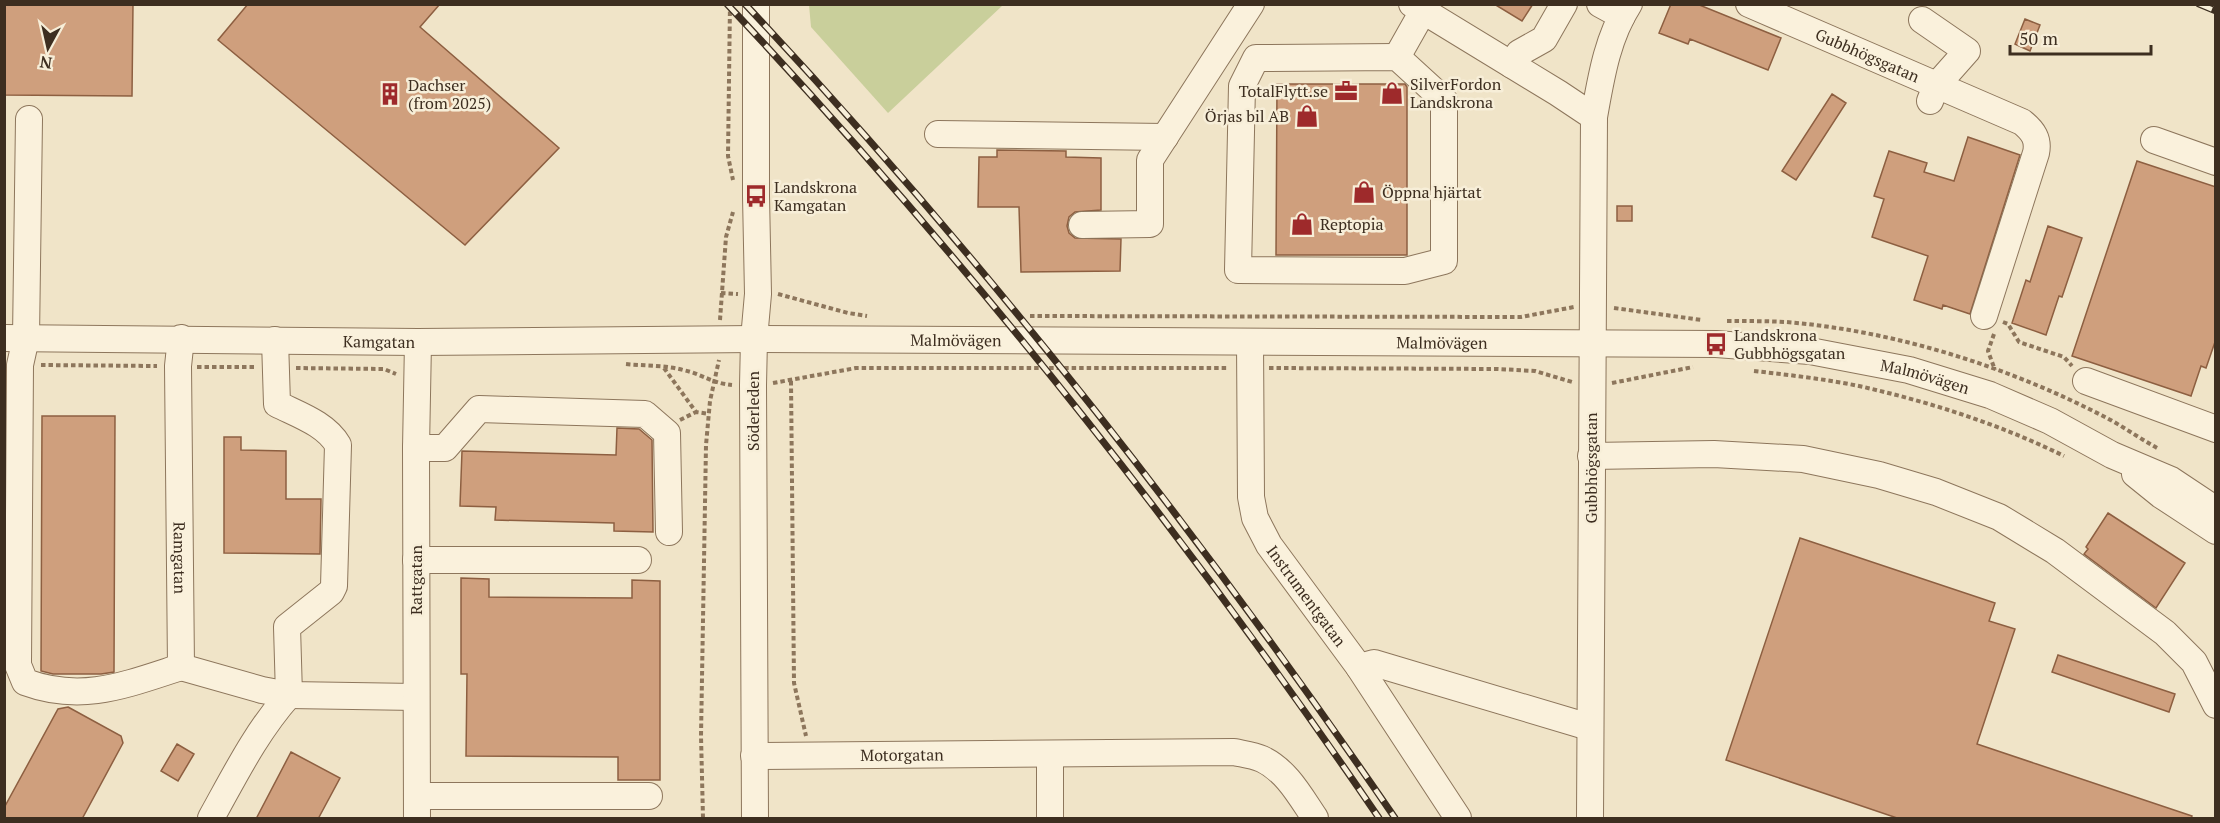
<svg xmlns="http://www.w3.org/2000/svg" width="2220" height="823" font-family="'PT Serif',serif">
  <rect width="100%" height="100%" fill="#f0e4c8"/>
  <!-- green -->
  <path fill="#c9cf9b" d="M809 5V4L1003 5 888 113 811 27Z"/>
  <!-- building -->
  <path fill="#cf9f7d" stroke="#8d5f41" stroke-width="1.5" d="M4 4H133L132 96 4 95Z
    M248 4H440L420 27 559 148 465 245 218 40Z
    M1494 4H1533L1522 21Z
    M1671 4H1697L1781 38 1768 70 1690 39 1688 44 1659 33Z
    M2025 19 2040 25 2030 51 2015 44Z
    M1277 84H1405L1407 87V255H1276Z
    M1832 94 1846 103 1796 180 1782 171Z
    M1968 137 2020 155 1970 314 1943 305 1942 309 1914 300 1928 256 1872 237 1884 199 1874 196 1889 151 1927 163 1924 172 1954 181Z
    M997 150 1066 151V157L1101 158V210L1075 212 1069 217 1067 226 1069 233 1075 238 1121 239 1120 271 1021 272 1019 207H978L979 157H997Z
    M2137 161 2216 187V339L2206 368 2201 366 2191 396 2072 356Z
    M1617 206H1632V221H1617Z
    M2048 226 2082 238 2062 297 2059 296 2046 335 2012 323 2026 280 2030 282Z
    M42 416H115L114 672 101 674H53L41 671Z
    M617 428 639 429 652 440 653 532 614 531V523L495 520 496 507 460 506 462 451 616 455Z
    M224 437H241V450L286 451V499H321L320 554 224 553Z
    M2108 513 2185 563 2156 608 2084 554 2088 549 2086 547Z
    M1800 538 1995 603 1989 621 2015 629 1977 744 2192 816 2191 819H1900L1726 760Z
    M461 578 489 579V597L632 598V580L660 581V780H618V757L466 756 467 674H461Z
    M2058 655 2175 694 2169 712 2052 672Z
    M68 707 121 736 123 743 82 819H4V808L58 709Z
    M177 744 194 754 178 781 161 771Z
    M291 752 340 778 318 819H256Z"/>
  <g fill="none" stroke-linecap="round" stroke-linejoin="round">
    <!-- minor casing -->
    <g stroke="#8d765c" stroke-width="28">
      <g id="minor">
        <path d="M1412 4 1558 93 1594 117 1590 818"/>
        <path d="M1600 4 1622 16"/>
        <path id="s1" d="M1749 4 2022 122C2033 131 2039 139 2036 153L1984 316"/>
        <path d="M1922 20 1967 51 1936 86 1930 101"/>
        <path d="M1397 57 1444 100V261L1405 271 1238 270 1242 86 1256 58Z"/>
        <path d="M1397 57 1423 11"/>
        <path d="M1512 65 1519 53 1544 39 1564 4"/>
        <path d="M1594 117C1601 78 1607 38 1629 4"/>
        <path d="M29 119 26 338 20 365 18 665 25 682C82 703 125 685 181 667"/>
        <path d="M938 134 1165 137"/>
        <path d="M2154 140 2216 162"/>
        <path d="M1082 225 1150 224V160L1251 4"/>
        <path id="s2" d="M4 338 418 342 754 339 1716 344 1810 351 1909 370 1990 395 2050 421 2112 455 2171 480 2216 510"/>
        <path id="s3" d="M181 338 178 366 181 667 262 690 289 695 416 697"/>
        <path id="s4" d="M1250 342 1251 497 1255 518 1269 545 1359 667 1458 818"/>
        <path d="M2086 381 2216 429"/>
        <path d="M416 448H445L479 409 645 414 667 433 669 532"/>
        <path d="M1591 456 1714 454 1803 459 1879 475 1936 492 1999 517 2055 551 2165 633 2194 662 2216 705"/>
        <path d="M2135 474 2161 495 2216 531"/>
        <path d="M416 560H638"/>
        <path d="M1359 667 1374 663 1589 727"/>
        <path d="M1050 754V818"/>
        <path id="s5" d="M754 756 1234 752C1243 754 1253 755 1262 759 1287 771 1300 796 1315 818"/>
        <path d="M417 796H649"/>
        <path d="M211 818C235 775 256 732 289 695L287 627 331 592 334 586 338 445C326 424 299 415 277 404L275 340"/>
        <path d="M417 818 416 448 418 342"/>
        <path d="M755 818 753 385 754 339 758 294 756 196V4"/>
      </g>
    </g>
    <!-- path -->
    <path stroke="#8d765c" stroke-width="4" stroke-dasharray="4.5 3" stroke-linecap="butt" d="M730 4 728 156 733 180
      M721 293 738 294
      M778 294 848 313 867 316
      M1614 308 1702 320
      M1030 316 1521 317 1574 307
      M720 320 726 237 733 212
      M1727 321C1747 321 1767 321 1786 322 1895 331 2006 366 2103 416 2121 425 2139 438 2157 448
      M2003 322 2008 324 2019 342 2064 357 2072 366
      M1994 334 1988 351 1995 370
      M626 364C645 366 665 365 683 370 702 374 711 383 732 385
      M41 365 157 366
      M197 367H256
      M296 368 384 369 396 374
      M664 368 696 412 709 414
      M1269 368 1498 369 1535 371 1572 382
      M1754 371C1789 375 1825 379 1859 386 1930 402 1999 424 2064 456
      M791 381 794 683 806 736
      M773 383 856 368H1229
      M1612 383 1693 367
      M680 420 696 412
      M703 818 701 736 706 445 710 401 719 360"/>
    <!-- minor -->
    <use href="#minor" stroke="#faf1dc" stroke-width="26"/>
    <!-- rail casing -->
    <g stroke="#3d2e20" stroke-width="7">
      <path id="rail" d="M727 4C966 258 1183 531 1379 818
        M745 4C984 258 1198 531 1395 818
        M2199 4 2216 11"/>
    </g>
    <!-- rail -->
    <use href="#rail" stroke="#f7eed8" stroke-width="4.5" stroke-dasharray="14" stroke-linecap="butt"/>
  </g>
  <!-- icons -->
  <defs>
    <g id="office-bare" transform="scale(1.8)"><path d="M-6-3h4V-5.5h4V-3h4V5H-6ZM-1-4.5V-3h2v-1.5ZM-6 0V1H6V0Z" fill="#9e2a2b" stroke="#f7eed8" stroke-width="2.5" paint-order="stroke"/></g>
    <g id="shop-bare" transform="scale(1.8)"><path d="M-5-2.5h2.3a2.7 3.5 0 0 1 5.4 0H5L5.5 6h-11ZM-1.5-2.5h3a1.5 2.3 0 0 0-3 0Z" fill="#9e2a2b" stroke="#f7eed8" stroke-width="2.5" paint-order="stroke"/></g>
    <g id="building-bare" transform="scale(1.8)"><path d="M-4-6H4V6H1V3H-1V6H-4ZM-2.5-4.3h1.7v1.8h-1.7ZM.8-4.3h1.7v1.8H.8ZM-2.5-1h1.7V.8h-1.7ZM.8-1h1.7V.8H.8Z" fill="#9e2a2b" stroke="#f7eed8" stroke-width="2.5" paint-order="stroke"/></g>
    <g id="bus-bare" transform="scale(1.8)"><path d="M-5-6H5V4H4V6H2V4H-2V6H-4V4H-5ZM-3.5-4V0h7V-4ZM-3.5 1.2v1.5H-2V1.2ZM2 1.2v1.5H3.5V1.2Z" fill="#9e2a2b" stroke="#f7eed8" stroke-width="2.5" paint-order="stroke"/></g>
  </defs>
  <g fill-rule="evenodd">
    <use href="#office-bare" x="1346" y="91"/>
    <use href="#shop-bare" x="1392" y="93"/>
    <use href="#building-bare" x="390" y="94"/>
    <use href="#shop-bare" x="1307" y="116"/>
    <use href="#shop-bare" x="1364" y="192"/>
    <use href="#bus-bare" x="756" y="196"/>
    <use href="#shop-bare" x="1302" y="224"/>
    <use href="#bus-bare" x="1716" y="344"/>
  </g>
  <g text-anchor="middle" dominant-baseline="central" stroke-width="5" stroke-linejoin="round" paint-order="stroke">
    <!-- street labels -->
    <g font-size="16" fill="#3d2e20" stroke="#f7eed8">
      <text stroke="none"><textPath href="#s1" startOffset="129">Gubbhögsgatan</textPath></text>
      <text stroke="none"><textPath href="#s2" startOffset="375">Kamgatan</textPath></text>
      <text stroke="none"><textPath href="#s2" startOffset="952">Malmövägen</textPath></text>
      <text stroke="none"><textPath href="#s2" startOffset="1438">Malmövägen</textPath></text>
      <text stroke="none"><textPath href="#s2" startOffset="1924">Malmövägen</textPath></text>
      <text transform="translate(753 411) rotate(-90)">Söderleden</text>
      <text transform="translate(1591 468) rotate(-90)">Gubbhögsgatan</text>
      <text stroke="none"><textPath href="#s3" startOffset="220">Ramgatan</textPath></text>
      <text transform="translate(416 580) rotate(-90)">Rattgatan</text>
      <text stroke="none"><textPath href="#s4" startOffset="270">Instrumentgatan</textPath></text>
      <text stroke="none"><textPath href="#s5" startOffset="148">Motorgatan</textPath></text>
    </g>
    <!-- poi labels -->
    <g font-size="16" fill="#3d2e20" stroke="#f7eed8" text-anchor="start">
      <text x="1410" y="84">SilverFordon<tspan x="1410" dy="18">Landskrona</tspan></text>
      <text x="408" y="85">Dachser<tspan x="408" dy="18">(from 2025)</tspan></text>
      <text x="1328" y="91" text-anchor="end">TotalFlytt.se</text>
      <text x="1289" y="116" text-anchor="end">Örjas bil AB</text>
      <text x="774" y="187">Landskrona<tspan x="774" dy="18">Kamgatan</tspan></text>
      <text x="1382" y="192">Öppna hjärtat</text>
      <text x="1320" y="224">Reptopia</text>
      <text x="1734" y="335">Landskrona<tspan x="1734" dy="18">Gubbhögsgatan</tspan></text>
    </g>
  </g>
  <!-- border -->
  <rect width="2220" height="823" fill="none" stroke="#3d2e20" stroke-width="12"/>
  <!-- north arrow -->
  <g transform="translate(48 48) rotate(188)" stroke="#f7eed8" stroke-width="4.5" paint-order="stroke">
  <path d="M0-4.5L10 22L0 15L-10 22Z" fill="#3d2e20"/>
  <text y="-9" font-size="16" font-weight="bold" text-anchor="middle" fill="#3d2e20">N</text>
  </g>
  <!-- scale -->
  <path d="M2010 45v9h141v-9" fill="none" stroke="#3d2e20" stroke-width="3"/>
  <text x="2019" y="45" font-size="18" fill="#3d2e20" stroke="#f7eed8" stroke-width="4.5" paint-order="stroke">50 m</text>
</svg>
